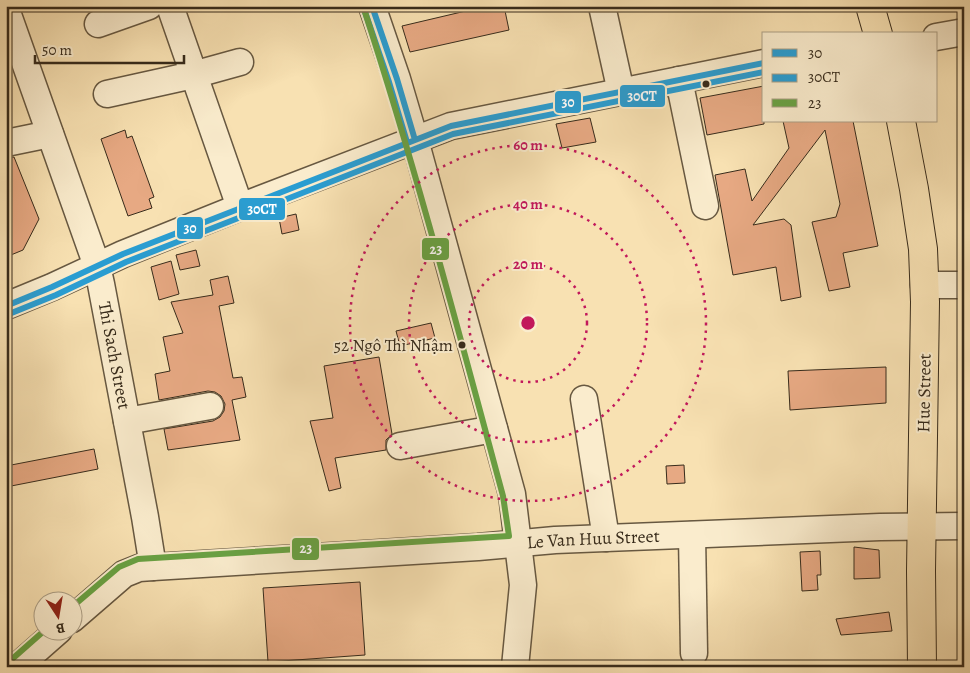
<svg xmlns="http://www.w3.org/2000/svg" width="970" height="673" font-family="Alegreya,serif">
  <rect width="100%" height="100%" fill="#f8e1b2"/>
  <filter id="stains"><feTurbulence type="fractalNoise" baseFrequency=".004" numOctaves="4"/><feColorMatrix values="0 0 0 0 .2 0 0 0 0 .09 0 0 0 0 .02 0 0 0 .5 -.17"/></filter>
  <radialGradient id="worn" r=".72"><stop offset=".6" stop-color="#630" stop-opacity="0"/><stop offset="1" stop-color="#630" stop-opacity=".3"/></radialGradient>
  <!-- building -->
  <path fill="#e7a983" stroke="#372b1b" d="M487 6H504L509 30 410 52 402 26Z
    M764 86V124L707 135 700 98Z
    M590 118 596 142 562 148 556 124Z
    M783 121H853L878 246 843 253 850 287 829 291 812 222 836 217 840 204 825 130 753 225 784 219 791 225 801 297 781 301 776 267 733 275 715 175 745 169 752 201 789 148Z
    M125 130 127 138 132 136 154 197 149 199 152 208 128 216 101 139Z
    M14 157 39 219 23 250 6 257V158Z
    M296 214 299 230 282 234 279 218Z
    M196 250 200 266 180 270 176 255Z
    M171 261 179 294 159 300 151 267Z
    M228 276 234 303 219 306 233 378 242 377 246 397 232 400 240 440 168 450 164 429 213 421 220 417 224 411 225 404 221 396 215 392 208 391 159 400 155 374 170 371 163 337 183 333 171 302 213 295 210 280Z
    M431 323 435 338 400 346 396 331Z
    M379 357 392 434 386 440V450L335 458 341 488 329 491 310 421 333 418 324 366Z
    M886 367V403L790 410 788 371Z
    M94 449 98 469 6 487V466Z
    M684 465 685 483 667 484 666 466Z
    M854 547 879 550 880 578 854 579Z
    M820 551 821 575H817L818 590 802 591 800 552Z
    M360 582 365 655 268 662 263 588Z
    M889 612 892 631 841 635 836 619Z"/>
  <g fill="none" stroke-linecap="round" stroke-linejoin="round">
    <!-- minor casing -->
    <g stroke="#675841" stroke-width="29">
      <g id="minor">
        <path d="M170 6 240 207"/>
        <path d="M372 6 397 79 415 140 512 494 523 585 515 667"/>
        <path d="M602 6 621 92"/>
        <path id="s1" d="M6 9 97 266 101 284 145 517 153 567"/>
        <path d="M98 24 149 6"/>
        <path d="M936 37 964 32"/>
        <path d="M679 80 705 206"/>
        <path d="M107 94 193 75 240 62"/>
        <path d="M6 143 50 134"/>
        <path d="M924 285H964"/>
        <path d="M6 306 52 287 123 254 240 207 451 126 764 63"/>
        <path d="M584 399 606 538"/>
        <path d="M127 421 210 406"/>
        <path d="M400 446 494 429"/>
        <path d="M692 535 694 653"/>
        <path id="s2" d="M72 619 124 574 139 568 153 567 478 547 555 540 880 527 964 526"/>
        <path d="M17 667 59 630"/>
      </g>
    </g>
    <!-- major casing -->
    <g stroke="#372b1b" stroke-width="30">
      <path id="major" d="M870 6 878 34
        M901 121 914 189 923 249 925 302 921 571 922 667"/>
    </g>
    <!-- minor -->
    <use href="#minor" stroke="#faeccd" stroke-width="26"/>
    <!-- major -->
    <use href="#major" stroke="#f8e1b2" stroke-width="28"/>
    <!-- bus-1 casing -->
    <g stroke="#faeccd" stroke-width="10">
      <path id="bus-1" d="M372 6 397 79 415 140
        M6 306 52 287 123 254 451 126 764 63"/>
    </g>
    <!-- bus-2 casing -->
    <g stroke="#faeccd" stroke-width="10">
      <path id="bus-2" d="M364 9 389 82 407 142
        M9 314 56 295 126 262 453 134 764 72"/>
    </g>
    <!-- bus-3 casing -->
    <g stroke="#faeccd" stroke-width="10">
      <path id="bus-3" d="M72 607 119 567 138 559 509 536 503 496C459 333 416 169 364 9
        M11 660 45 630"/>
    </g>
    <!-- bus-1 -->
    <use href="#bus-1" stroke="#2a9dd1" stroke-width="6"/>
    <!-- bus-2 -->
    <use href="#bus-2" stroke="#2a9dd1" stroke-width="6"/>
    <!-- bus-3 -->
    <use href="#bus-3" stroke="#69a243" stroke-width="6"/>
  </g>
  <!-- distance rings -->
  <g fill="none" stroke="#c2185b" stroke-width="2.5" stroke-dasharray="2.5 5">
    <circle cx="528" cy="323" r="59"/>
    <circle cx="528" cy="323" r="119"/>
    <circle cx="528" cy="323" r="178"/>
  </g>
  <!-- markers -->
  <g fill="#372b1b" stroke="#faeccd" stroke-width="2">
    <circle cx="706" cy="84" r="4.5"/>
    <circle cx="462" cy="345" r="4.5"/>
  </g>
  <g text-anchor="middle" dominant-baseline="central" stroke-width="4" stroke-linejoin="round" paint-order="stroke">
    <!-- bus labels -->
    <g font-size="17" fill="#372b1b" stroke="#faeccd" text-anchor="end">
      <text x="453" y="345">52 Ngô Thì Nhậm</text>
    </g>
    <!-- street labels -->
    <g font-size="18" fill="#372b1b" stroke="#faeccd">
      <text stroke="none"><textPath href="#s1" startOffset="364">Thi Sach Street</textPath></text>
      <text transform="translate(924 393) rotate(-89)">Hue Street</text>
      <text stroke="none"><textPath href="#s2" startOffset="540">Le Van Huu Street</textPath></text>
    </g>
  </g>
  <circle cx="528" cy="323" r="8" fill="#c2185b" stroke="#faeccd" stroke-width="2.5"/>
  <g font-size="15" text-anchor="middle" font-weight="bold" fill="#c2185b" stroke="#faeccd" stroke-width="4" stroke-linejoin="round" paint-order="stroke">
    <text x="528" y="150">60 m</text>
    <text x="528" y="209">40 m</text>
    <text x="528" y="269">20 m</text>
  </g>
  <g stroke="#faeccd" stroke-width="2">
    <rect x="619" y="84" width="47" height="24" rx="5" fill="#2a9dd1"/>
    <rect x="554" y="90" width="28" height="24" rx="5" fill="#2a9dd1"/>
    <rect x="238" y="197" width="48" height="24" rx="5" fill="#2a9dd1"/>
    <rect x="176" y="216" width="28" height="24" rx="5" fill="#2a9dd1"/>
    <rect x="421" y="237" width="29" height="24" rx="5" fill="#69a243"/>
    <rect x="291" y="537" width="29" height="24" rx="5" fill="#69a243"/>
  </g>
  <g font-size="14" text-anchor="middle" font-weight="bold" fill="#fff">
    <text x="642" y="101">30CT</text>
    <text x="568" y="107">30</text>
    <text x="262" y="214">30CT</text>
    <text x="190" y="233">30</text>
    <text x="436" y="254">23</text>
    <text x="306" y="553">23</text>
  </g>
  <!-- margin -->
  <rect width="970" height="673" fill="none" stroke="#f8e1b2" stroke-width="25"/>
  <rect x="8" y="8" width="955" height="658" fill="none" stroke="#372b1b" stroke-width="2.5"/>
  <rect x="12" y="12" width="945" height="648" fill="none" stroke="#372b1b"/>
  <!-- legend -->
  <rect x="762" y="32" width="175" height="90" fill="#faeccd" stroke="#ac9f86"/>
  <rect x="772" y="49" width="25" height="8" fill="#2a9dd1" stroke="#ac9f86"/>
  <text x="808" y="58" font-size="15" fill="#372b1b">30</text>
  <rect x="772" y="74" width="25" height="8" fill="#2a9dd1" stroke="#ac9f86"/>
  <text x="808" y="82" font-size="15" fill="#372b1b">30CT</text>
  <rect x="772" y="99" width="25" height="8" fill="#69a243" stroke="#ac9f86"/>
  <text x="808" y="108" font-size="15" fill="#372b1b">23</text>
  <!-- north arrow -->
  <g transform="translate(58 616) rotate(168)"><circle r="24" fill="#faeccd" stroke="#ac9f86"/>
  <path d="M0-4L9 19L0 12L-9 19Z" fill="#8f2418"/>
  <text y="-8" font-size="14" font-weight="bold" text-anchor="middle" fill="#372b1b">B</text>
  </g>
  <!-- scale -->
  <path d="M35 55v8h149v-8" fill="none" stroke="#372b1b" stroke-width="2.5"/>
  <text x="42" y="55" font-size="15" fill="#372b1b" stroke="#faeccd" stroke-width="4" paint-order="stroke">50 m</text>
  <rect width="100%" height="100%" filter="url(#stains)"/>
  <rect width="100%" height="100%" fill="url(#worn)"/>
</svg>
